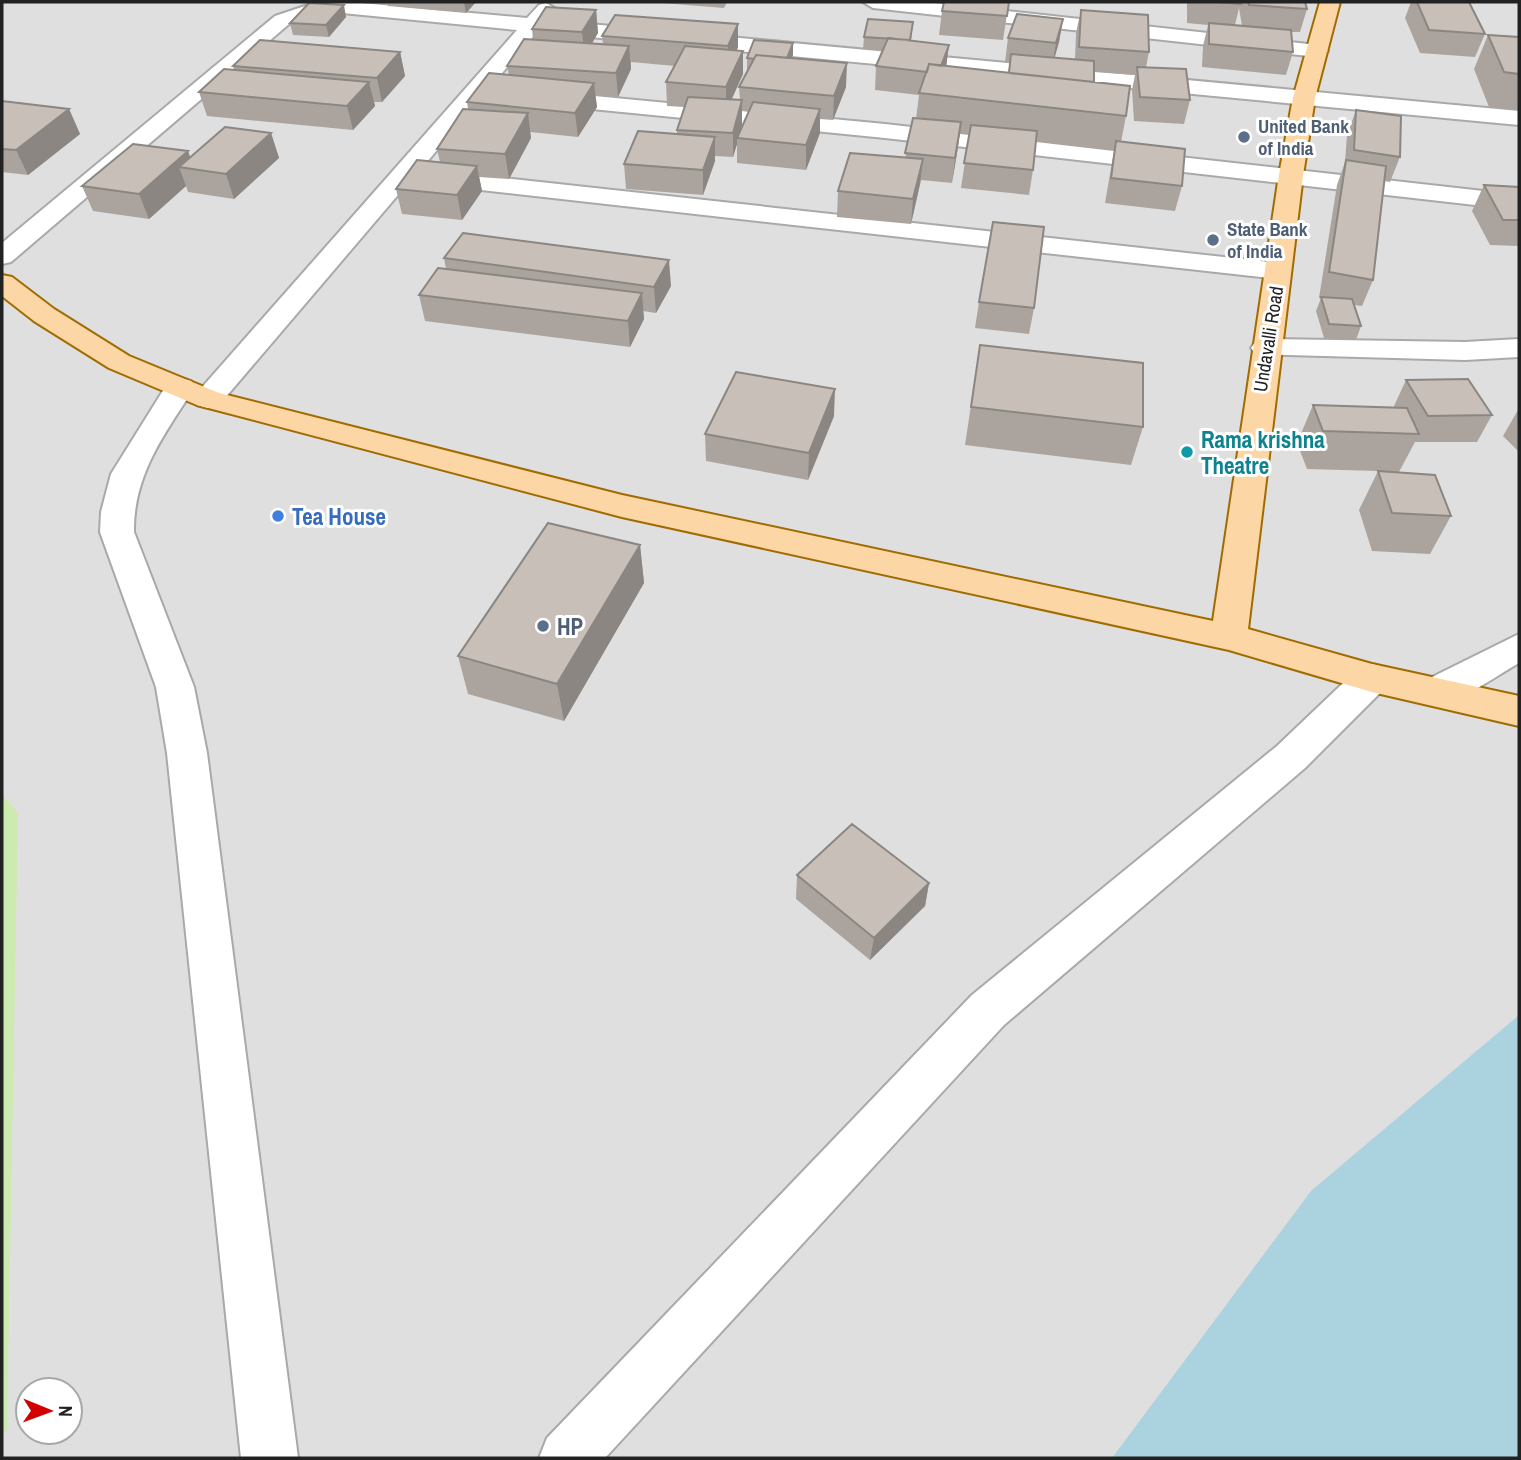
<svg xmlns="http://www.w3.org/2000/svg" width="1521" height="1460" font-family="'Archivo Narrow',sans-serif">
  <rect width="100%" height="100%" fill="#f2efe9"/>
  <!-- residential -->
  <path fill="#e0dfdf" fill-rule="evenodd" d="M2 2H1519V1236L1313 1458H2ZM28 1390H70V1432H28Z"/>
  <!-- grass -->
  <path fill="#cdebb0" d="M2 794 18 813 7 1430 2 1433Z"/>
  <!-- water -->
  <path fill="#aad3df" d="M1519 1015V1458H1112L1311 1191Z"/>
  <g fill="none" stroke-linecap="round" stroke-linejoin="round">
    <!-- minor casing -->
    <g stroke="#a9a9a9" stroke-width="4">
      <path id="minor" d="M350 2 527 18 539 5 546 3 556 9 547 20 1519 111V125L537 32 491 86 885 124 1519 195V210L885 138 481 98 421 169 1278 263 1287 265 1291 271 1287 277 1278 279 409 182 219 405 208 408 197 405 193 399 197 393 517 30 342 13 314 16 289 24 11 262 2 264V243L275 16 311 4Z
        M863 2H925L1317 45 1328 51 1317 57 873 8Z
        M1265 339 1465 342 1519 339V357L1465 360 1255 354 1251 348 1255 342Z
        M180 378 191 381 195 387C165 433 133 475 134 532L194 687 207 753 298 1458H241L167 753 156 687 100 532 101 512 111 474 169 381Z
        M1519 634V663C1494 677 1450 711 1422 702L1416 692 1422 682Z
        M1372 664 1385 668 1391 678 1385 688 1305 768 1004 1025 605 1458H539L547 1438 972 995 1277 746 1359 668Z"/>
    </g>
    <!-- major casing -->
    <g stroke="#a06b00" stroke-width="4">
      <path id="major" d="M1320 2H1340L1315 98 1303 175 1248 629 1372 664 1519 696V726L1372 692 1229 650 622 517 197 405 109 368 34 321 2 296V275L12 277 54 309 129 356 219 393 622 495 1213 621 1279 175 1293 98Z"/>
    </g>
    <!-- minor -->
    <use href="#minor" fill="#fff" fill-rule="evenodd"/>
    <!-- major -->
    <use href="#major" fill="#fcd6a4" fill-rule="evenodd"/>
  </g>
  <!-- wall -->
  <path fill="#aba49e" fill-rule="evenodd" d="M387 2H476L466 13 388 6Z
    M650 2H727L724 8Z
    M1009 2 1003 40 939 35 942 11Z
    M1187 2H1305L1307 9 1300 32H1291L1293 52 1286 75 1202 67 1203 46 1208 25 1187 23ZM1239 8 1242 26 1235 25Z
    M1411 2H1519V3L1469 2 1485 34 1475 57 1420 53 1405 18Z
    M596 10 598 33 592 43 603 44 602 36 738 24V47L737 50 743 74 732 99 740 100 739 87 748 70H747V58L793 43V55L791 58 846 87 833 120 820 119V133L806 170 737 163V144L733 157 715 156V161L703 195 626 189 624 164 677 134V130L684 107 667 106 666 82 675 66 631 62V69L618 97 595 95 597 107 578 137 530 132 531 138 509 179 479 177 482 191 462 220 402 214 396 189 440 162 437 149 468 109 467 102 509 75 507 66 533 40 532 29ZM742 111 749 112 740 130 742 124Z
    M1081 10 1149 52 1146 67 1190 100 1184 124 1134 121 1132 90 1135 75 1094 72V82L1126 116 1121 142 1182 186 1175 211 1105 203 1114 151 1036 142 1033 170 1029 195 961 188 969 135 960 134 952 183 921 180 911 224 837 217 838 191 905 158 916 119 919 95 875 90 876 66 883 50 863 49 864 37 913 22 911 41 949 45 946 66 1008 73 1010 62H1005L1008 38 1063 19 1059 42 1054 58 1075 59 1076 33Z
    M346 17 329 37 293 35 290 23Z
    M1488 35 1519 37V110L1489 107 1474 69Z
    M400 52 405 76 382 102H374L375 106 353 130 207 116 199 92 234 70 233 66Z
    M2 101 69 109 80 134 28 175 2 172Z
    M1356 110 1400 157 1390 182 1384 181 1373 280 1362 306 1354 305 1361 326 1356 340 1324 338 1316 311 1321 298H1319L1337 185 1345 162 1347 135Z
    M271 133 279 158 234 199 188 192 186 186 149 219 93 211 82 186 188 151 190 157Z
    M1484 185 1519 187V246L1490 245 1472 211Z
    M444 258 671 286 656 313 643 311 644 319 630 347 425 321 419 295 446 269Z
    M979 302 1034 308 1029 334 975 328Z
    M980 345 1143 427 1131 465 965 445Z
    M1406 380 1492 415 1477 442H1415L1399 472 1380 471 1451 516 1430 554 1372 551 1359 510 1378 471 1307 469 1297 443 1313 405 1394 407V406Z
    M1518 410H1519V452L1503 436Z
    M834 416 808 480 706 461 705 434Z
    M640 545 644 583 564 721 468 694 458 656Z
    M797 875 929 883 925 906 870 960 796 899Z"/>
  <!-- shaded-wall -->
  <path fill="#8b8681" d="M464 2H476L466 13Z
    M344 5 346 17 329 37 326 25Z
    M596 10 598 33 585 55 582 32Z
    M1063 19 1059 42 1052 67 1056 43Z
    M738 24V47L728 70V46Z
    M793 43V55L785 73V61Z
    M949 45 946 68 936 97 938 73Z
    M629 46 631 69 618 97 616 73Z
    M743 51V74L726 111V87Z
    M400 52 405 76 382 102 377 78Z
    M847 63 846 87 833 120 834 96Z
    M369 82 375 106 353 130 347 106Z
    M594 83 597 107 578 137 575 113Z
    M742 100V124L738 138H737V144L733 157V133Z
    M69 109 80 134 28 175 16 150Z
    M820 109V133L806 170V145Z
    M528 113 531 138 509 179 505 154Z
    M961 122 958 147 952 183 955 158Z
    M271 133 279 158 234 199 226 174Z
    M715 137V161L703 195V170Z
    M188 151 194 169 179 167 186 186 149 219 139 194Z
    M923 159 920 184 911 224 913 199Z
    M477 166 482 191 462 220 457 195Z
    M669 260 671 286 656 313 654 287Z
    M642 293 644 319 630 347 628 321Z
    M835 389 834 416 808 480 809 453Z
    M640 545 644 583 564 721 557 684Z
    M929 883 925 906 870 960 874 938Z"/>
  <!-- building -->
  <path fill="#c7bfb8" stroke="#8b8681" stroke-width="2" d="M944 2H1009L1007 16 942 11Z
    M1216 2H1240L1241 4Z
    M1249 2H1305L1307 9 1249 5Z
    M1417 2H1469L1485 34 1429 30Z
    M309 3 344 5 326 25 290 23Z
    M546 7 596 10 582 32 532 29Z
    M1081 10 1148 15 1149 52 1079 47Z
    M1017 14 1063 19 1056 43 1008 38Z
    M615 15 738 24 728 46 602 36Z
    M868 19 913 22 910 40 864 37Z
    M1209 23 1291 30 1293 52 1209 44Z
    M1488 35 1519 37V74L1504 72Z
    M888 38 949 45 941 66 929 64 927 72 876 66Z
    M524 39 629 46 616 73 507 66Z
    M260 40 400 52 377 78 233 66Z
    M754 40 793 43 787 58 756 55 754 59 747 58Z
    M685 46 743 51 726 87 666 82Z
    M1011 54 1094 61V82L1009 73Z
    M756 55 847 63 834 96 739 87Z
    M929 64 1130 86 1126 116 919 93Z
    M1137 67 1186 69 1190 100 1140 97Z
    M224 69 369 82 347 106 199 92Z
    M489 73 594 83 575 113 467 102Z
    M688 97 742 100 733 133 677 130Z
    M2 101 69 109 16 150 2 149Z
    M753 102 820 109 806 145 737 138Z
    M463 109 528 113 505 154 437 149Z
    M1356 110 1401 116 1400 157 1354 150Z
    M913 118 961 122 955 158 905 153Z
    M971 125 1037 131 1033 170 964 163Z
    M225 127 271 133 226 174 179 167Z
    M638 131 715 137 703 170 624 164Z
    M1116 141 1185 149 1182 186 1111 178Z
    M133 144 188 151 139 194 82 186Z
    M850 153 923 159 913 199 838 191Z
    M417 160 477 166 457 195 396 189Z
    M1346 160 1386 166 1373 280 1329 272Z
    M1484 185 1519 187V220H1503Z
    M993 222 1044 227 1034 308 979 302Z
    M463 233 669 260 654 287 444 258Z
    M438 268 642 293 628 321 419 295Z
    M1321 297 1352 299 1361 326 1329 324Z
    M980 345 1143 363V427L971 407Z
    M736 372 835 389 809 453 705 434Z
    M1468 379 1492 415 1428 416 1406 380Z
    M1313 405 1407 408 1419 434 1323 431Z
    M1378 471 1435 475 1451 516 1392 513Z
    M548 523 640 545 557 684 458 656Z
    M852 824 929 883 874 938 797 875Z"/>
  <!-- markers -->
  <g fill="#5c6f8a" stroke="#fff" stroke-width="2.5">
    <circle cx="1244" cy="137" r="7"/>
    <circle cx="1213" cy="240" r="7"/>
    <circle cx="543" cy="626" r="7"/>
  </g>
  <circle fill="#0f9aa8" stroke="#fff" stroke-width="2.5" cx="1187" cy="452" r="7"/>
  <circle fill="#3f7fe0" stroke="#fff" stroke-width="2.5" cx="278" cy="516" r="7"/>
  <g text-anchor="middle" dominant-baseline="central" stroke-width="6" stroke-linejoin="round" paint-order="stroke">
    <!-- far-service labels -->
    <g font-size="19" font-weight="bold" fill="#4e5e75" stroke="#fff" text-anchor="start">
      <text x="1258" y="126">United Bank<tspan x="1258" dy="22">of India</tspan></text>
      <text x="1227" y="229">State Bank<tspan x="1227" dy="22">of India</tspan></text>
    </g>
    <!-- far-street labels -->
    <g font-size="19" fill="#222" stroke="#fff">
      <text transform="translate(1268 339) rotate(-81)">Undavalli Road</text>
    </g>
    <!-- culture labels -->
    <g font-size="23" font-weight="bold" fill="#0d838f" stroke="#fff" text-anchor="start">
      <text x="1201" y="439">Rama krishna<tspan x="1201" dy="26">Theatre</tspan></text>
    </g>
    <!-- shop labels -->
    <g font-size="23" font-weight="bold" fill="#366cbe" stroke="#fff" text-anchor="start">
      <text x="292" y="516">Tea House</text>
    </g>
    <!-- service labels -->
    <g font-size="23" font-weight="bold" fill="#4e5e75" stroke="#fff" text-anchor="start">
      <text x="557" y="626">HP</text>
    </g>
  </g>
  <!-- border -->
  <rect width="1521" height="1460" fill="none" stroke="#222222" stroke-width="7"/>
  <!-- north arrow -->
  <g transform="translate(49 1411) rotate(91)"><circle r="33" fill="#ffffff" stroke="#a7a7a7" stroke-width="2"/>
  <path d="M0-5L12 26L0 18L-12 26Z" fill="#d40000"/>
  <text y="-10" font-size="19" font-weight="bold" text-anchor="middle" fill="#222222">N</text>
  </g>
</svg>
